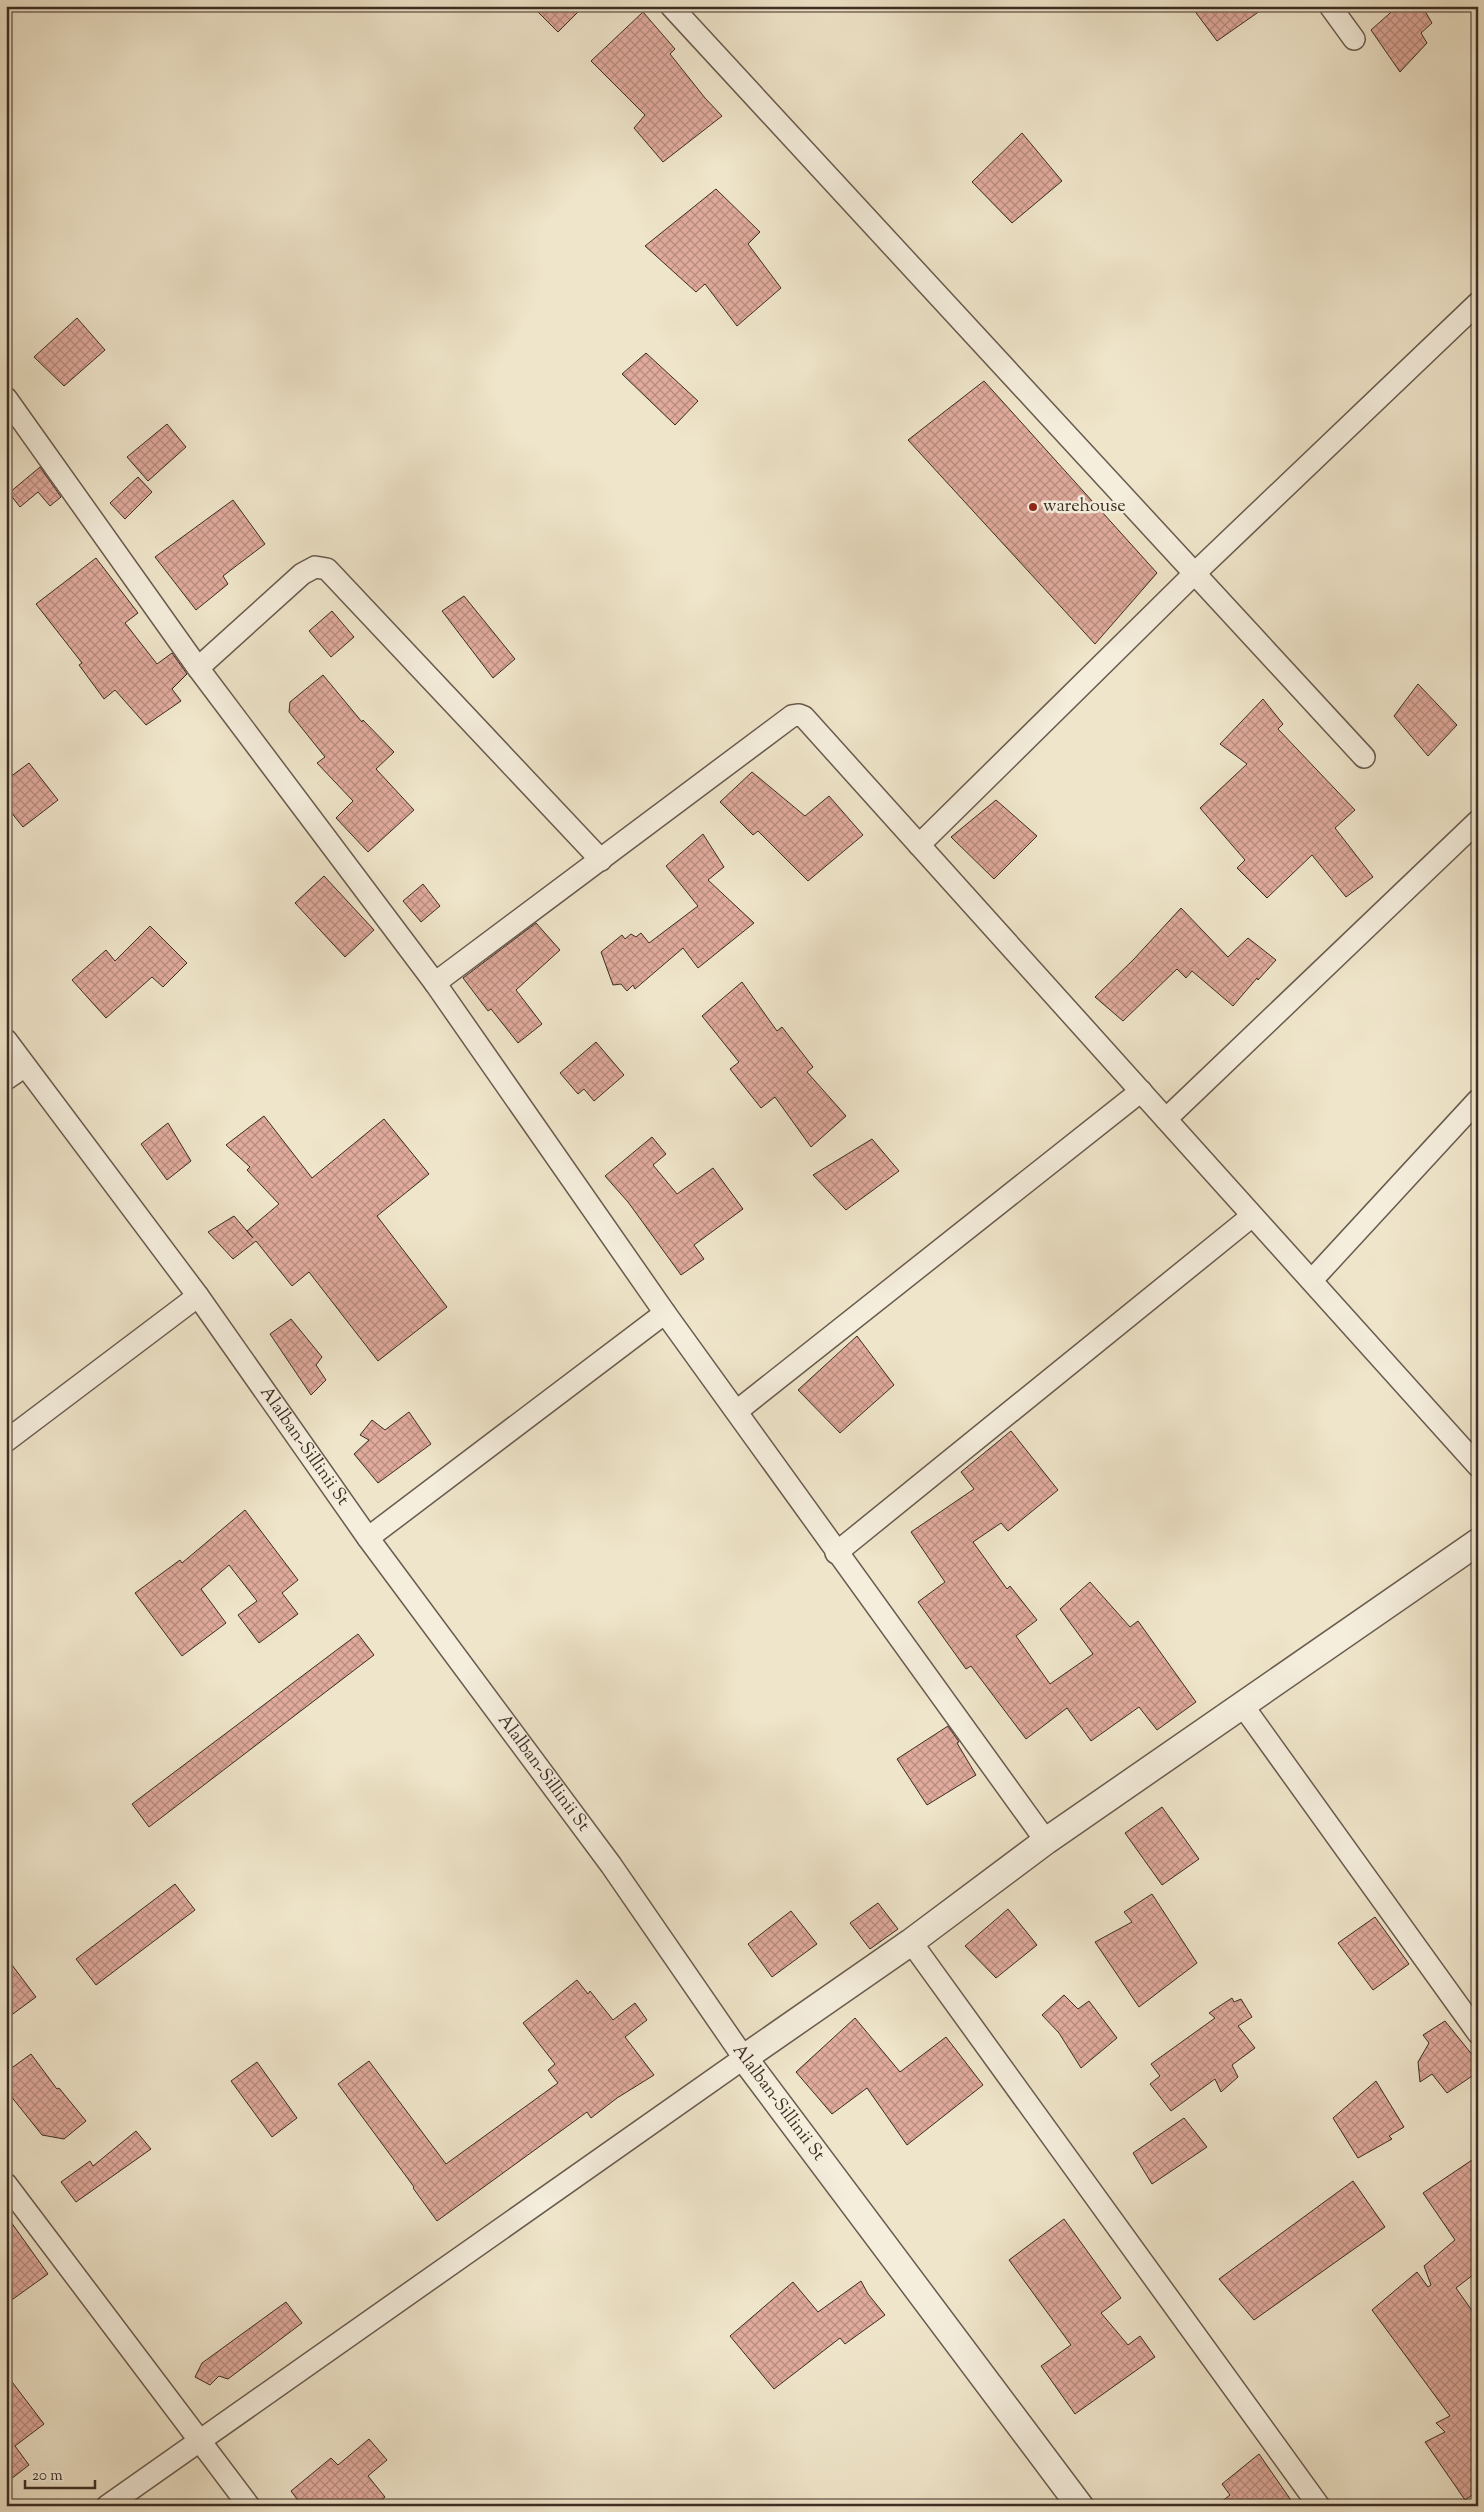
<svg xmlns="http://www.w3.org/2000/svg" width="1484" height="2512" font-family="'Sorts Mill Goudy',serif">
  <defs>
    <pattern id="building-cross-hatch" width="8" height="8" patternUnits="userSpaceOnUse" patternTransform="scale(1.25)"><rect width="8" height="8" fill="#e0aa9c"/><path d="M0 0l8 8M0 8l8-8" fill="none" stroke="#b78b7f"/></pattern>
  </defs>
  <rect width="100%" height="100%" fill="#efe5ca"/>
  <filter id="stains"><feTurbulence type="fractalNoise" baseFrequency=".004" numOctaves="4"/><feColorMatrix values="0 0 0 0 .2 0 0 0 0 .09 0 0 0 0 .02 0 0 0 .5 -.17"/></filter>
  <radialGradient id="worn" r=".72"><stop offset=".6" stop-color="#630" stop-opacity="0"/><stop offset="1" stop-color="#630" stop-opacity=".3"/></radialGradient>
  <!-- building -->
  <path fill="url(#building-cross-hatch)" stroke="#3c2d24" d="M532 6H584L558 32Z
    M1191 6H1267L1217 41Z
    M1398 6H1422L1432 23 1421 33 1427 43 1400 72 1371 30Z
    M643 12 675 49 670 54 705 98 722 116 663 162 634 128 645 115 591 61Z
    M1022 133 1062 181 1012 223 972 182Z
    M716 189 760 232 748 244 781 288 737 326 705 284 696 292 645 246Z
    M77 318 105 350 64 386 34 357Z
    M646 353 698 401 675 425 622 374Z
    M984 381 1157 573 1095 644 908 440Z
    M167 424 186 447 148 481 127 457Z
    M40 467 61 497 50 506 38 492 20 507 9 493Z
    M138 477 152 492 125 519 110 503Z
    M233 500 265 544 223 576 228 584 196 610 155 557Z
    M96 558 138 613 125 623 157 664 172 653 187 674 172 689 181 701 146 725 115 690 104 699 79 665 82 663 36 604Z
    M464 596 515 659 493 678 442 611Z
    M332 611 354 637 331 657 309 631Z
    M323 675 362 722 363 720 394 752 376 769 414 810 368 852 336 818 353 801 317 763 325 757 289 712 290 702Z
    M1418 684 1457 725 1428 756 1394 716Z
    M1263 699 1283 724 1278 729 1355 810 1335 828 1373 877 1346 897 1312 855 1267 898 1237 868 1245 860 1200 808 1247 764 1220 744Z
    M29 763 58 800 23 827 6 806V780Z
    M752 772 805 816 829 796 863 835 808 881 758 831 753 835 720 802Z
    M996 800 1037 836 994 879 951 837Z
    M703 834 724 867 708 880 754 923 698 968 683 948 635 989 633 985 627 991 621 984 613 985 601 952 622 935 625 939 631 934 636 937 641 933 649 943 698 906 666 866Z
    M324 876 374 930 345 957 295 903Z
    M423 884 440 906 421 922 403 901Z
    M1181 908 1228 957 1248 938 1276 960 1258 980 1257 978 1233 1006 1192 971 1186 978 1177 969 1123 1021 1095 997 1134 959Z
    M536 923 560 950 516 990 542 1024 518 1043 491 1009 488 1011 463 978Z
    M150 926 187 963 163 987 152 977 106 1018 72 980 106 950 115 961Z
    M742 982 777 1031 782 1027 813 1067 807 1072 846 1116 811 1147 775 1097 761 1108 730 1069 739 1062 702 1016Z
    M596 1042 624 1075 594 1101 584 1089 578 1094 560 1073Z
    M264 1116 312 1178 384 1119 429 1174 377 1216 447 1307 378 1361 309 1272 292 1286 256 1241 233 1259 208 1232 234 1216 253 1238 247 1231 279 1204 247 1170 250 1167 226 1145Z
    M168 1123 191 1161 167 1180 141 1144Z
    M652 1137 666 1154 653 1165 677 1194 713 1168 743 1209 694 1245 704 1259 681 1275 628 1202 605 1176Z
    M872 1139 899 1171 846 1210 813 1175Z
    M291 1319 322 1357 316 1365 326 1380 311 1395 270 1334Z
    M857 1336 894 1385 840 1433 798 1390Z
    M409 1412 431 1444 378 1483 354 1454 369 1440 360 1435 372 1420 385 1430Z
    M1011 1431 1058 1490 1008 1531 1001 1523 973 1542 1007 1589 1010 1586 1037 1620 1016 1636 1050 1684 1093 1654 1060 1609 1090 1582 1130 1627 1138 1621 1196 1702 1157 1730 1139 1707 1091 1741 1067 1708 1026 1739 971 1666 966 1669 918 1602 945 1582 911 1532 974 1489 961 1472Z
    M245 1510 298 1580 282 1593 298 1614 259 1643 238 1615 257 1601 229 1565 201 1589 226 1623 182 1656 135 1593 180 1560 182 1563Z
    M358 1634 374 1655 149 1827 132 1804Z
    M948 1726 959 1742 957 1743 976 1775 927 1805 897 1759Z
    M1162 1807 1199 1859 1162 1885 1125 1833Z
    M175 1884 195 1910 96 1985 76 1959Z
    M1152 1894 1197 1963 1139 2007 1095 1942 1132 1922 1124 1912Z
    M878 1903 898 1929 870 1949 850 1923Z
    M1008 1909 1037 1945 996 1978 965 1946Z
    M791 1911 817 1944 772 1977 748 1944Z
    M1375 1917 1409 1964 1373 1990 1338 1943Z
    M6 1957 36 1997 6 2019Z
    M577 1980 588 1994 590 1991 613 2020 635 2003 647 2020 625 2037 654 2075 617 2098 591 2118 587 2112 437 2221 413 2188 414 2187 338 2084 369 2061 446 2164 558 2083 548 2070 555 2064 523 2023Z
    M1064 1995 1078 2009 1089 2001 1117 2038 1081 2068 1059 2033 1042 2015Z
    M1232 1998 1234 2002 1241 1999 1252 2017 1238 2026 1255 2048 1232 2065 1238 2077 1221 2092 1215 2079 1171 2111 1150 2084 1160 2076 1151 2064 1215 2018 1209 2013Z
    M855 2018 900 2072 946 2037 983 2085 907 2145 867 2088 832 2114 796 2072Z
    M1445 2021 1478 2062V2072L1447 2093 1432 2074 1420 2082 1418 2062 1429 2043 1423 2035Z
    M31 2054 57 2089 59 2088 86 2121 64 2139 42 2135 6 2090V2072Z
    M257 2062 297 2118 272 2137 231 2081Z
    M1376 2081 1404 2127 1389 2136 1392 2139 1358 2158 1333 2118Z
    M1184 2118 1207 2147 1152 2184 1133 2153Z
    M136 2131 151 2149 76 2202 61 2182 90 2161 93 2166Z
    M1478 2156V2271L1456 2288 1478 2319V2491L1465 2500 1425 2442 1445 2432 1436 2423 1450 2416 1372 2310 1417 2272 1428 2287 1431 2285 1424 2266 1455 2240 1423 2193Z
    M1353 2181 1385 2227 1254 2320 1219 2279Z
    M6 2215 48 2274 6 2304Z
    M1064 2219 1121 2298 1101 2313 1128 2345 1140 2336 1155 2357 1075 2414 1041 2366 1071 2345 1009 2260Z
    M861 2281 868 2294 885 2315 845 2344 840 2338 774 2389 730 2336 793 2282 818 2312Z
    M286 2302 302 2323 228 2379 219 2376 210 2385 195 2377 202 2363Z
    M6 2374 44 2424 15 2446 29 2465 6 2483Z
    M369 2439 387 2460 368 2476 385 2497 375 2506H302L291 2491 331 2458 338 2465Z
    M1259 2454 1295 2506H1216L1230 2495 1222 2484Z"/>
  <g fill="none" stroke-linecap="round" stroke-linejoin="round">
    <!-- minor casing -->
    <g stroke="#695b4e" stroke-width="24">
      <g id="minor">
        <path d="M671 6 1364 757"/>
        <path d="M1330 6 1354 39"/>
        <path d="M6 398 198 668 435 983 665 1313 1046 1841"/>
        <path d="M198 668 302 574 315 567 327 569 601 860"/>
        <path d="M919 845 1194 574 1478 303"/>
        <path d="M435 983 792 716 799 715 804 717 1478 1466"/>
        <path id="s1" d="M6 1040 198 1296 368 1538 611 1865 744 2058 107 2506"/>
        <path d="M6 1079 25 1066"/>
        <path d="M1166 1119 1478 821"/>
        <path d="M1312 1280 1478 1100"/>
        <path d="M737 1411 1141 1091"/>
        <path d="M6 1441 198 1296"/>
        <path d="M368 1538 665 1313"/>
        <path d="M836 1553 1252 1216"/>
        <path d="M1243 1706 1478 2033"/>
        <path d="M911 1942 1319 2506"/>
        <path d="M6 2184 249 2506"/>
      </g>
    </g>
    <!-- tertiary casing -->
    <g stroke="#695b4e" stroke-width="29">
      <path id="tertiary" d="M1080 2506 744 2058 911 1942 1046 1841 1478 1542"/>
    </g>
    <!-- minor -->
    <use href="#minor" stroke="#f5eedd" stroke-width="21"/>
    <!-- tertiary -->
    <use href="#tertiary" stroke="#f5eedd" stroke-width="26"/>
  </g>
  <!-- markers -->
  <circle fill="#8f2418" stroke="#f5eedd" stroke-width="2" cx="1033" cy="507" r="5"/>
  <g text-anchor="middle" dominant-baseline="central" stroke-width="5" stroke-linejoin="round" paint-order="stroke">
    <!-- poi labels -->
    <g font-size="18" fill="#3c2d24" stroke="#f5eedd" text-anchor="start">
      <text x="1043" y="507">warehouse</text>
    </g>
    <!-- street labels -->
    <g font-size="18" fill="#3c2d24" stroke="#f5eedd">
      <text stroke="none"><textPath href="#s1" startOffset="504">Alalban-Sillinii St</textPath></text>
      <text stroke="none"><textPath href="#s1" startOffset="909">Alalban-Sillinii St</textPath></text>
      <text transform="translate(778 2103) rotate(53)">Alalban-Sillinii St</text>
    </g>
  </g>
  <!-- margin -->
  <rect width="1484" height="2512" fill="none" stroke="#efe5ca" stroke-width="25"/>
  <rect x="8" y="8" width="1469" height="2497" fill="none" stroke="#3c2d24" stroke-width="2.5"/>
  <rect x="12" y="12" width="1459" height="2487" fill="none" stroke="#3c2d24"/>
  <!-- scale -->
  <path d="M25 2480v8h70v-8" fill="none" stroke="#3c2d24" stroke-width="2.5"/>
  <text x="32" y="2480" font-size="15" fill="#3c2d24" stroke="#f5eedd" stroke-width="4" paint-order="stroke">20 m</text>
  <rect width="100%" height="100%" filter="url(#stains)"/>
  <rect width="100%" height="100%" fill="url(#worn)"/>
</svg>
